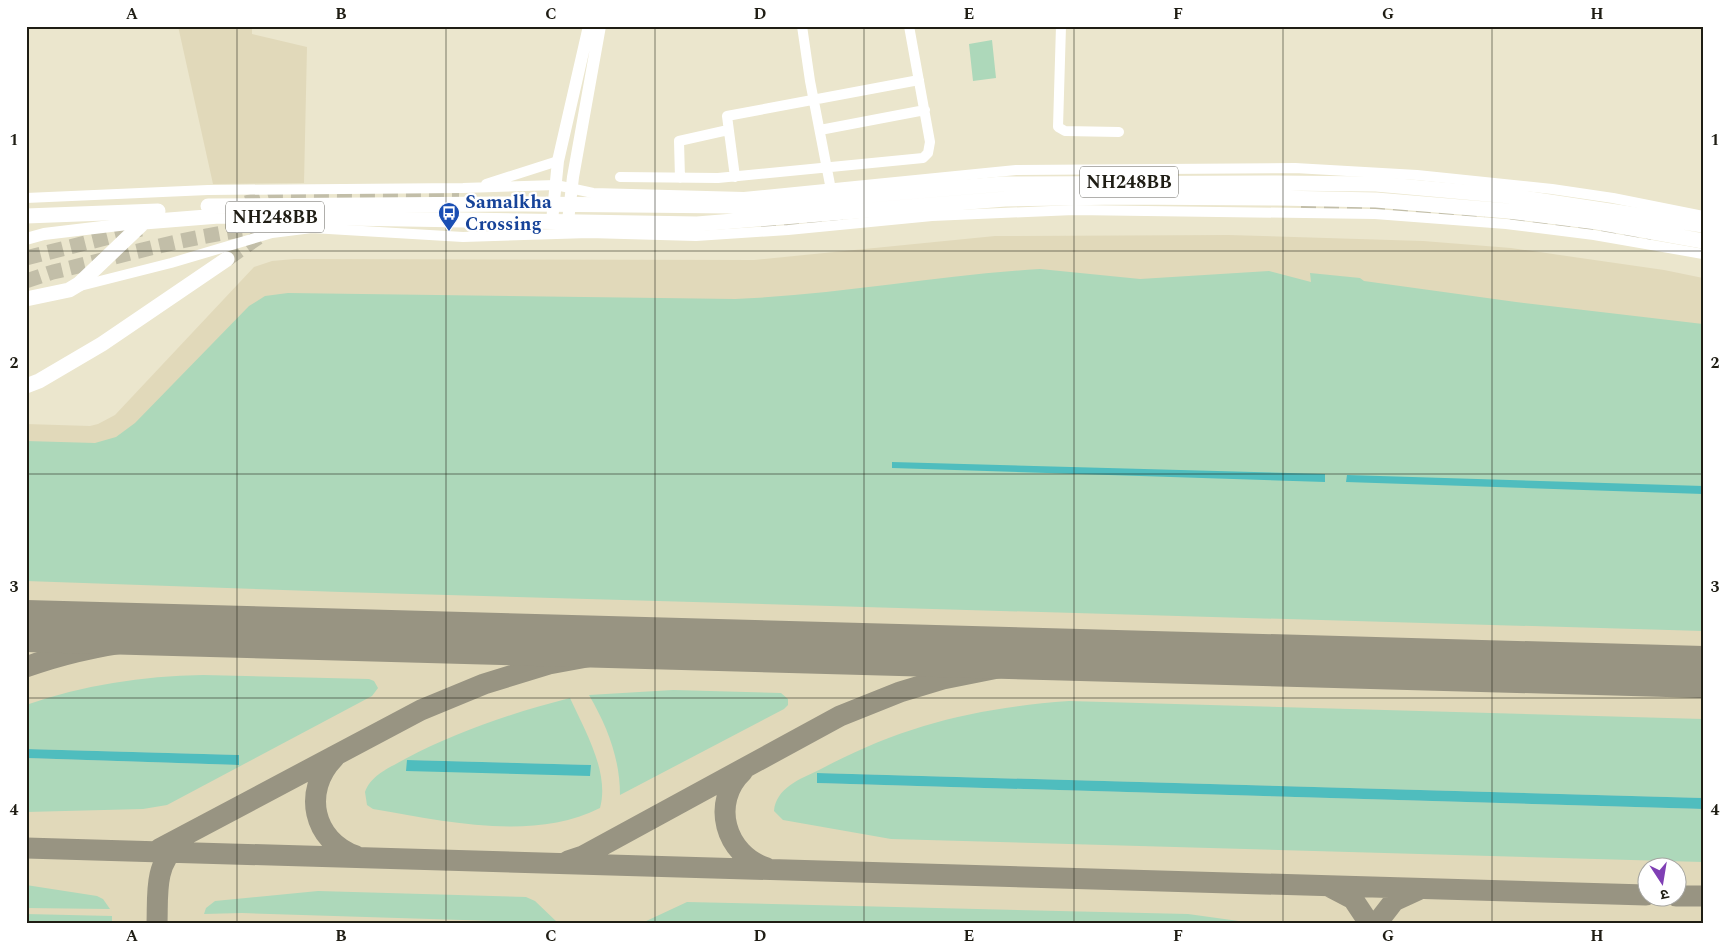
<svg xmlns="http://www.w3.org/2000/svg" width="1729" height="949" font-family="Spectral,'Noto Sans Devanagari',serif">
  <rect width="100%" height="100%" fill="#ebe6cd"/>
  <!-- built -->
  <path fill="#e1d9ba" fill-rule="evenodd" d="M178 26H252V34L307 47 304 183 213 184Z
    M1228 235 1423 241 1511 248 1664 270 1703 278V923H26V424L90 426 98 424 115 415 254 267 272 261 294 259 754 260 995 236ZM1646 866H1676V896H1646Z"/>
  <!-- green -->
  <path fill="#add8ba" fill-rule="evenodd" d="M992 40 996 78 973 81 969 44Z
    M1040 269 1140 279 1269 271 1311 282 1310 273 1360 278 1364 281 1516 302 1703 324V631L341 592 26 581V441L95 443 116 437 135 423 249 306 265 296 288 293 735 299C837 295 938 275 1040 269Z
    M203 675 369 679 374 681 378 688 372 696 167 805 143 809 26 812V758L238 765 239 755 26 749V705C83 685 142 676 203 675Z
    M673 690 781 693 788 699V705L784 709 620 795C620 758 607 726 589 695Z
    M570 698C584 729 610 772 600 808 532 842 445 821 373 809L367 805 365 792C371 775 389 768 405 759 458 731 512 713 570 698ZM407 760 591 765 407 771Z
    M1069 701 1703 719V798L818 773 817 783 1703 809V862L891 839 783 820 774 811C776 788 800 779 819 770 903 725 975 708 1069 701Z
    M26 885 97 896 103 899 110 909 26 908Z
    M318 891 526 897 535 901 558 923 242 913 204 914 206 908 215 901Z
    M687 902 1188 914 1253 923H642Z
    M26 914 112 916V923H26Z"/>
  <!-- water -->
  <path fill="#4fbdbe" d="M892 462 1325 474V482L892 468Z
    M1347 475 1703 486V494L1346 482Z
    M26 749 239 755V765L26 758Z
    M407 760 591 765 590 776 406 771Z
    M817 773 1703 798V809L817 783Z"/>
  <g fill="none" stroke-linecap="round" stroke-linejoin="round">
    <!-- taxiway -->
    <path stroke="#989482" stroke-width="21" d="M26 667C100 640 177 635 254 632
      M334 758C302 791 313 841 356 856
      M743 771C710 802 725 855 767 868
      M26 848 1646 895
      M159 849 421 710 484 684 549 664 598 655 660 647 737 646
      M568 861 583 856 840 716 900 692 943 679 1013 665 1125 657
      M1330 887 1353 899 1369 923
      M1676 896H1703
      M157 923C158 895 154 864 178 845
      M1377 923 1394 901 1418 890"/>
    <!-- runway -->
    <path stroke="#989482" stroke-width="52" d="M26 626 1703 672"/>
    <!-- highway-tunnel -->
    <path stroke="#c2bea8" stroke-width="15" stroke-dasharray="15 8" stroke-linecap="butt" d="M246 203 276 195 459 197
      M1301 208H1375L1485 216
      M1510 218 1651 239
      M761 226 843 220
      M26 258 141 229
      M227 259 260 236
      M26 281 53 272C139 252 227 224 316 225"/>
    <!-- minor -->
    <path stroke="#fff" stroke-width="10" d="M802 26 810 81 832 195
      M1061 26 1058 127 1065 131 1119 132
      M820 130 925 110
      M620 177 718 178 923 158 928 153 930 142 909 26
      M735 177 727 116 919 80
      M680 178 679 141 728 130
      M486 184 558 161
      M26 198 208 190 463 188 556 185 593 193 744 197 1016 170 1295 168 1417 175 1552 189 1613 198 1703 216
      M80 286 171 263 272 233 312 228 463 237 589 233 696 236 788 230 932 216 1074 210 1375 214 1506 224 1594 235 1703 254"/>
    <!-- major -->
    <path stroke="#fff" stroke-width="12" d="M552 221 558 161 589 26
      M568 221 573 177 600 26
      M26 239 44 234 144 222"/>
    <!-- highway -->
    <path stroke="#fff" stroke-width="15" d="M208 206 525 204 733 206 1003 184 1277 183 1376 184 1510 196 1703 225
      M26 216 158 211
      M26 299 69 290 79 284 144 222 219 216 697 224 1005 199 1119 197 1277 198 1376 200 1508 211 1597 222 1703 241
      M26 386 39 381 102 344 227 259"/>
  </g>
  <!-- grid -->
  <path fill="none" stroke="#1f1d14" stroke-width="1" stroke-opacity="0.55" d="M237 26V923M446 26V923M655 26V923M864 26V923M1074 26V923M1283 26V923M1492 26V923M26 251H1703M26 474H1703M26 698H1703"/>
  <!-- icons -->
  <defs>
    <g id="bus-pin" transform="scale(1.125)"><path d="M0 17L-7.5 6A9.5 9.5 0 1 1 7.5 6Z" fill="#1a4fb4" stroke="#fff"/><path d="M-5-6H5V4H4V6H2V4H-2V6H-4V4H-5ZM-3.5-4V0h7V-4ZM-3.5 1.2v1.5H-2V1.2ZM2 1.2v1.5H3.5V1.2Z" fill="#fff"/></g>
  </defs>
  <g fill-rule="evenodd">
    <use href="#bus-pin" x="449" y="213"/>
  </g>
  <g text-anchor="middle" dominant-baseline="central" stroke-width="4.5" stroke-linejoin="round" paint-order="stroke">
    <!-- shield labels -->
    <g fill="#fff" stroke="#62615a" stroke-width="1">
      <rect x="1080" y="166.5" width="98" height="31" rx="4"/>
      <rect x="226" y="201.5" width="98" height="31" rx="4"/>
    </g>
    <g font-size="18" font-weight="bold" fill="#1f1d14">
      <text x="1129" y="182">NH248BB</text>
      <text x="275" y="217">NH248BB</text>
    </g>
    <!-- transit labels -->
    <g font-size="19" font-weight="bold" fill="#164399" stroke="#fff" text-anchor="start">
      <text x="465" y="202">Samalkha<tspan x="465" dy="22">Crossing</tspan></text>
    </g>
  </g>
  <!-- border -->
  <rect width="1729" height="949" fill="none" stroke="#ffffff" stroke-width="55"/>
  <!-- north arrow -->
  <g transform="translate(1662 882) rotate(168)"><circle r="24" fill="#ffffff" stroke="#a5a5a1"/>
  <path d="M0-4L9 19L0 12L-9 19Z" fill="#7f3fb4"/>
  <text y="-8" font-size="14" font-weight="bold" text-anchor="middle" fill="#1f1d14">उ</text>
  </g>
  <rect x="28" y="28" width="1674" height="894" fill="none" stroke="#1f1d14" stroke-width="2"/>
  <g font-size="16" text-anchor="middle" font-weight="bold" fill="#1f1d14">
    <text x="132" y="19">A</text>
    <text x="341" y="19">B</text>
    <text x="551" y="19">C</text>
    <text x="760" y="19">D</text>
    <text x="969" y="19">E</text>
    <text x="1178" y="19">F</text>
    <text x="1388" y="19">G</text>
    <text x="1597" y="19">H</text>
    <text x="14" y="145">1</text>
    <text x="1715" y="145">1</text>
    <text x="14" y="368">2</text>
    <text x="1715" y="368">2</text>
    <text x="14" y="592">3</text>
    <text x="1715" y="592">3</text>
    <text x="14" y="815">4</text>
    <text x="1715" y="815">4</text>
    <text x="132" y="941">A</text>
    <text x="341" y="941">B</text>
    <text x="551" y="941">C</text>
    <text x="760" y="941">D</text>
    <text x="969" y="941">E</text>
    <text x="1178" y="941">F</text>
    <text x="1388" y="941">G</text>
    <text x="1597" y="941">H</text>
  </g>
</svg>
